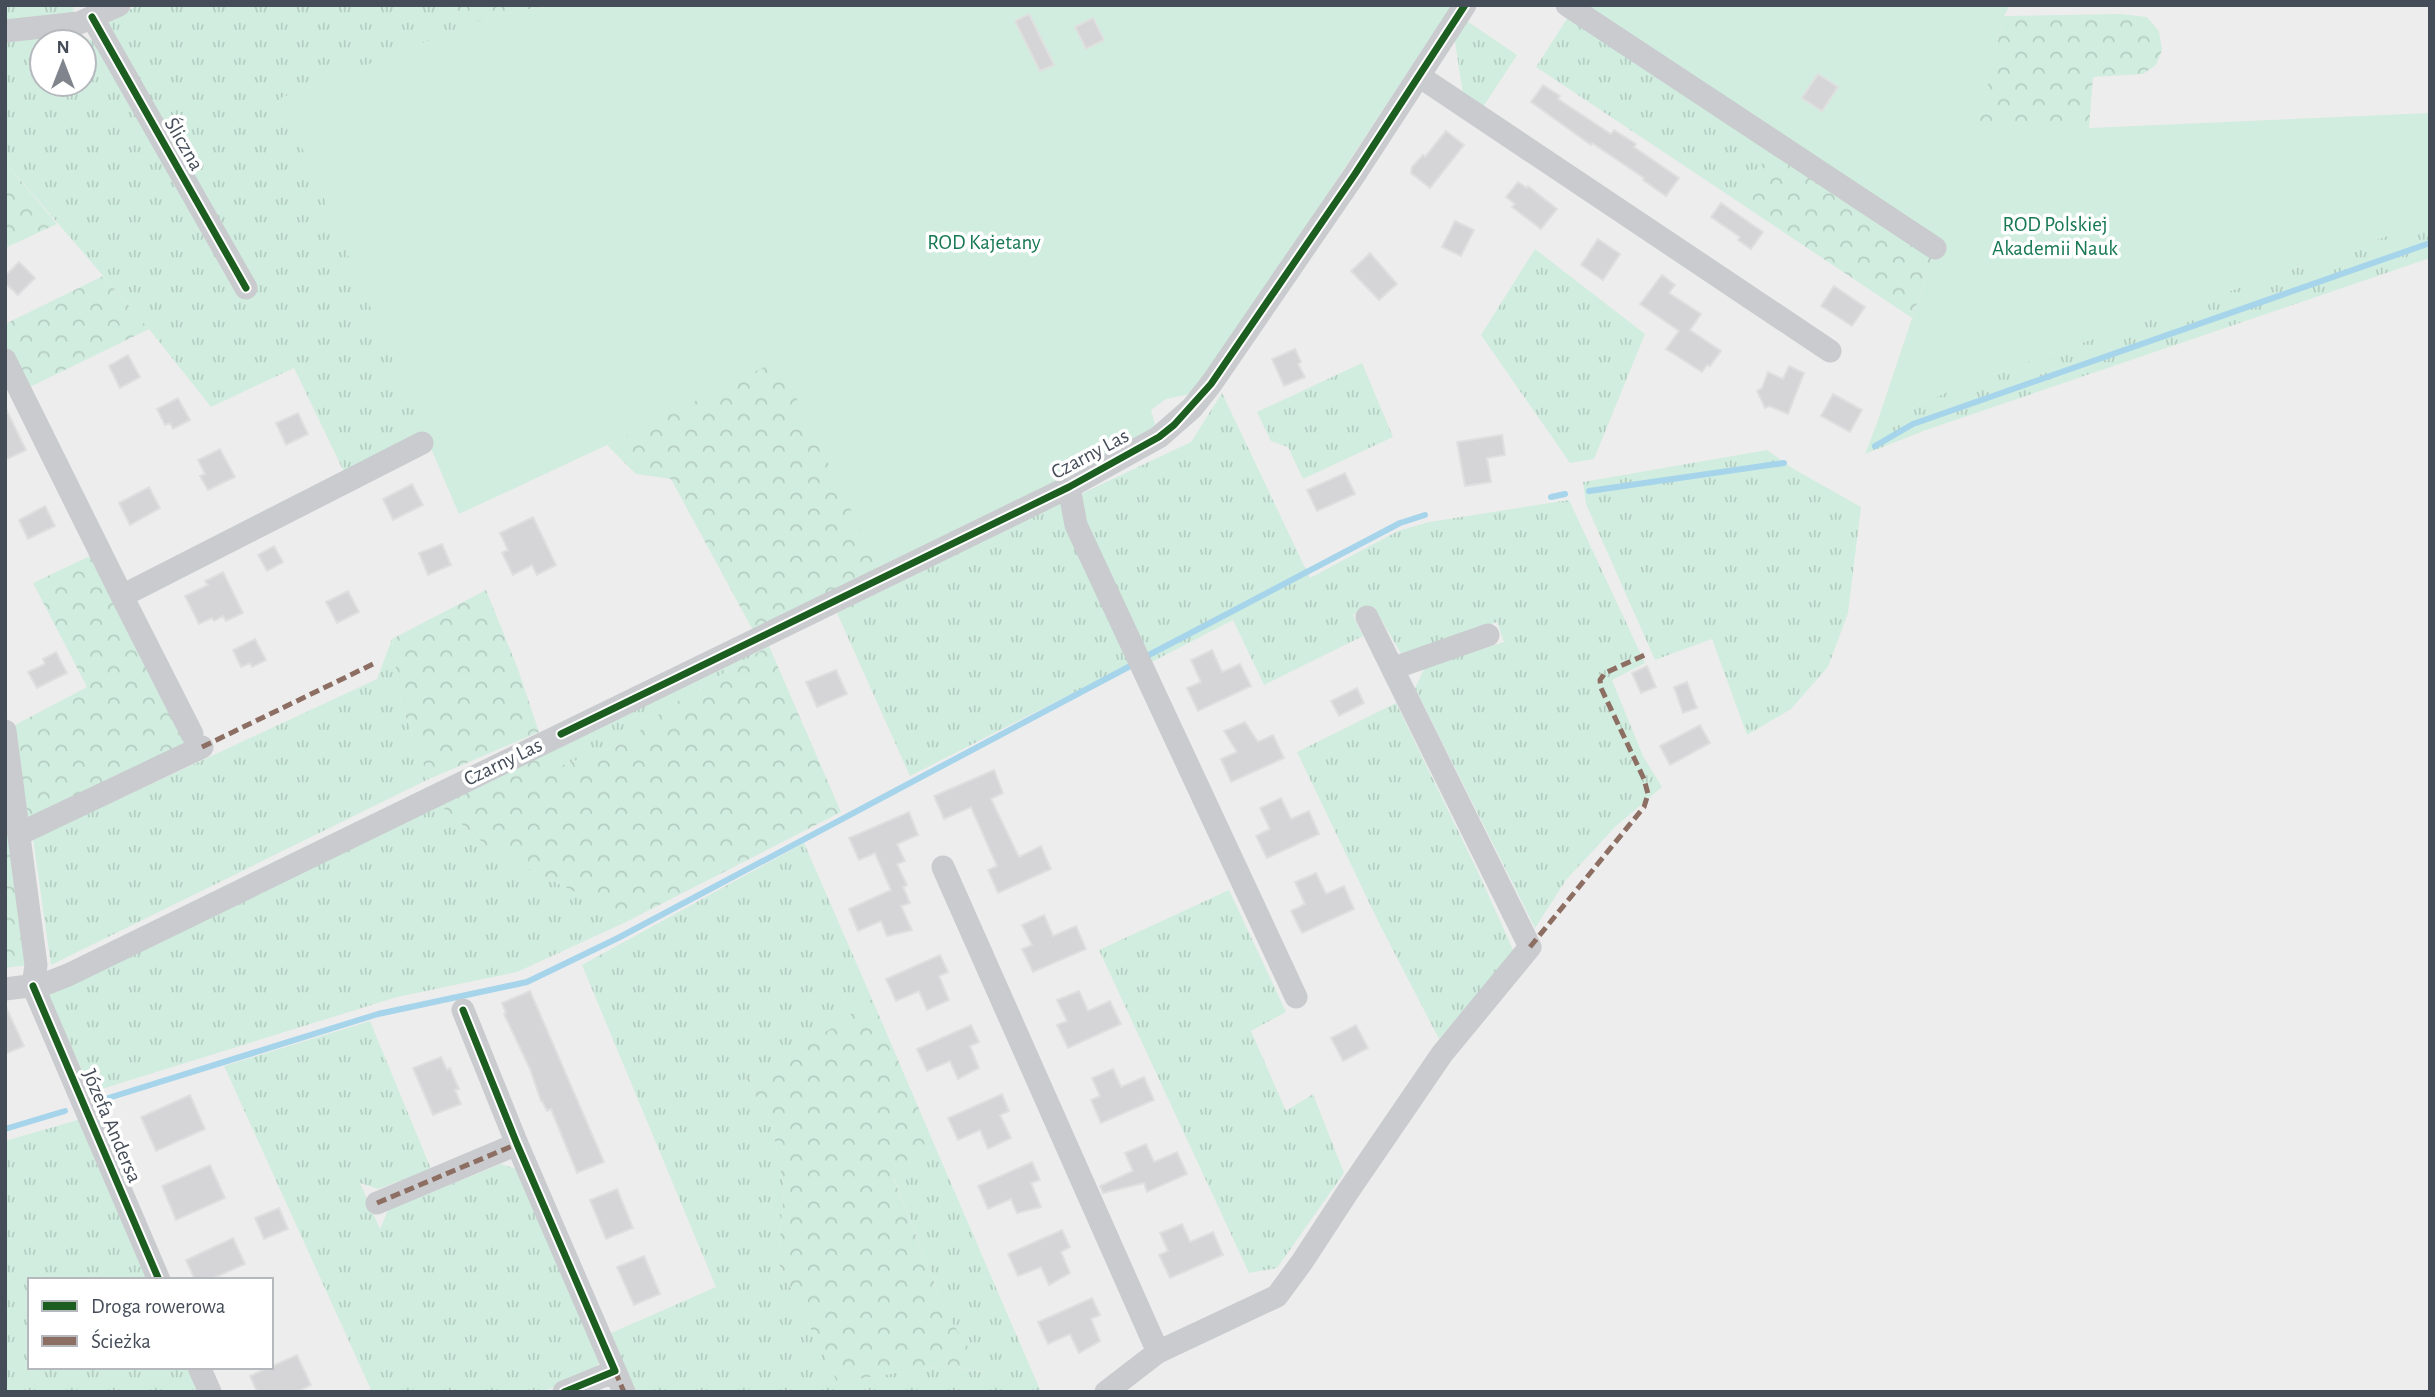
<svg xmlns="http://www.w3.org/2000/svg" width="2435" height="1397" font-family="'Alegreya Sans',sans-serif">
  <defs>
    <pattern id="grass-tufts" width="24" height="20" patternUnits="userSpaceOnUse" patternTransform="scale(1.75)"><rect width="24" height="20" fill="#d1eddf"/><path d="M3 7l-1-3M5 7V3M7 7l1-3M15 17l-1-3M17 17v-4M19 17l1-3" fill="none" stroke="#b5cdc2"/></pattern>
    <pattern id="forest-crowns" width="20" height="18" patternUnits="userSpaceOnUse" patternTransform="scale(1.75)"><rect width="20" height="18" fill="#d1eddf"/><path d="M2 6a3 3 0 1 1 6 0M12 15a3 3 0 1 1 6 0" fill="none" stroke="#b5cdc2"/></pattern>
  </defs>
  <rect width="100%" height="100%" fill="#eeeded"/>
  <!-- grass -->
  <path fill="url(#grass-tufts)" fill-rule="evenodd" d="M5 5H73L74 16 5 24Z
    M139 5H455L460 29 281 98 426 434 345 474 294 368 211 407 149 329 5 162V41L75 34 99 43 105 21ZM42 42H84V84H42Z
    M1570 14 1772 149 1737 201 1536 67Z
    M1464 19 1517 55 1483 107 1463 94 1454 36Z
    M2430 221V258L1926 430 1865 454 1877 423 1970 382Z
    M1535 249 1645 334 1594 459 1570 463 1481 335Z
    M1362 363 1393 437 1303 479 1288 447 1271 441 1257 412Z
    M1222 393 1310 578 1398 531 1429 522 1569 500 1645 663 1612 680 1643 756 1662 787 1615 827 1566 880 1535 928 1415 688 1425 667 1504 642 1497 622 1403 657 1374 607 1353 615 1363 636 1264 685 1233 620 1148 664 1077 511 1083 493 1191 442Z
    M1767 450 1792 468 1861 507 1848 613 1828 667 1791 709 1747 735 1712 639 1655 660 1586 504 1583 482Z
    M1062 502 1136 661 910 776 837 613Z
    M392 639 401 704 429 779 51 965 33 839 377 679Z
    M769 646 665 709 628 741 564 765 548 749Z
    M1396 703 1478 872 1514 952 1439 1039 1379 923 1297 752Z
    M439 804 490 849 577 893 624 923 517 972 397 997 92 1092 47 994Z
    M804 843 872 999 830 1029 747 1079 773 1129 784 1189 778 1262 837 1382 947 1365 984 1373 947 1315 893 1176 931 1137 1041 1392H636L611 1333 716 1287 582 965Z
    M1229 890 1286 1012 1251 1031 1286 1111 1313 1094 1344 1173 1277 1268 1249 1273 1099 950Z
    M370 1021 431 1169 378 1189 360 1183 380 1229 388 1210 501 1164 526 1172 598 1351 599 1363 593 1372 542 1392H372L224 1066Z
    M81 1119 152 1280H30V1367H191L202 1392H5V1141Z"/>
  <!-- forest -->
  <path fill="url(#forest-crowns)" d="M455 5H552L492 16 460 29Z
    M2121 14 2147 17 2159 31 2162 50 2156 65 2143 74 2093 77 2089 128H1977L2004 16Z
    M1772 149 1933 256 1912 318 1737 201Z
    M5 162 57 224 5 248Z
    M103 276 149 329 26 389 5 348V324Z
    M778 359 879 567 756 636 671 479 636 474 607 445Z
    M94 554 188 742 23 825 11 727 87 687 33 583Z
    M486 590 518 669 539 732 429 779 401 704 392 639Z
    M769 646 841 812 624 923 577 893 490 849 439 804 548 749 564 765 628 741 665 709Z
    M5 809 27 965 5 968Z
    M872 999 931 1137 893 1177 947 1315 985 1373 947 1365 837 1382 778 1262 784 1189 773 1129 747 1079 830 1029Z"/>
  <!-- green -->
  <path fill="#d1eddf" d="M552 5H1452L1196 393 1166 399 1151 410 1157 432 879 567 778 360 607 445 459 514 281 98 492 16Z
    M1583 5H2010L2004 16 1977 128H2089L2430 113V221L1970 382 1877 423 1933 256Z"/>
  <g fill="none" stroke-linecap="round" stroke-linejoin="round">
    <!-- stream -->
    <path stroke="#a5d4eb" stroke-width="6" d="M1875 446 1913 424 2430 243
      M1589 491 1784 463
      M1551 497 1565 494
      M1147 656 1400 523 1425 515
      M102 1100 378 1014 527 982 618 938 1134 664
      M5 1129 65 1111"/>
  </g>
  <!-- building -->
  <path fill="#d5d5d7" stroke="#dfdfe0" stroke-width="2" d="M1029 14 1054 65 1040 71 1015 21Z
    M1093 18 1104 40 1086 49 1075 27Z
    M1818 74 1838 87 1822 111 1802 98Z
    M1543 85 1560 96 1558 99 1611 134 1614 130 1636 144 1634 147 1679 178 1666 196 1643 180 1644 178 1592 143 1591 145 1531 102Z
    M1446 131 1464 145 1430 188 1411 173 1412 167 1423 155 1425 157Z
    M1518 182 1527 188 1528 186 1557 209 1541 229 1512 207 1515 204 1506 197Z
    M1721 203 1763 232 1751 249 1738 240 1740 237 1711 217Z
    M1455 221 1474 230 1461 256 1442 247Z
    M1598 239 1620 254 1603 280 1581 265Z
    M1370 253 1397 284 1379 300 1351 271Z
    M19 262 35 278 18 295 5 283V276Z
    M1662 275 1675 285 1669 293 1701 314 1690 330 1721 351 1710 366 1707 365 1702 372 1666 349 1679 331 1640 304Z
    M1834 286 1865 307 1852 326 1821 306Z
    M1295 349 1301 362 1298 364 1305 377 1284 386 1272 359Z
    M128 355 140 377 120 388 109 366Z
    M1789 366 1804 373 1788 414 1769 406 1765 408 1757 391 1762 388 1768 372 1783 379Z
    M1833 394 1862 410 1850 432 1821 416Z
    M178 398 190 420 173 429 170 423 165 425 157 409Z
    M5 407 26 450 5 460Z
    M298 413 308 434 286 445 276 423Z
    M1502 435 1505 455 1487 458 1491 482 1465 486 1457 442Z
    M220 449 235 477 208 490 200 476 205 474 198 460Z
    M1345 473 1355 494 1317 511 1307 490Z
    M412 484 423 505 393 520 383 499Z
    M149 487 160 508 130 525 119 503Z
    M45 506 55 526 28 539 19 520Z
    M533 517 556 565 537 575 532 565 513 575 502 553 508 550 500 533Z
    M442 544 451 565 428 575 419 553Z
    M274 546 283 562 267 571 258 555Z
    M223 572 243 613 226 621 223 616 214 621 212 618 199 624 185 596 208 585 205 581Z
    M348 591 359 612 337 623 326 602Z
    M255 639 266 660 252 667 250 663 241 667 233 650Z
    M1212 650 1222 672 1240 664 1251 686 1198 711 1187 688 1201 682 1191 660Z
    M56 652 67 673 37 688 28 672 45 664 43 659Z
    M1647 666 1656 687 1641 693 1632 673Z
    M836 670 847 694 817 707 806 682Z
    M1687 682 1697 708 1683 713 1674 687Z
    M1357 688 1364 703 1339 716 1331 701Z
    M1245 722 1258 742 1273 735 1284 758 1231 782 1221 759 1237 752 1224 731Z
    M1700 725 1710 743 1670 765 1660 746Z
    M994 770 1003 793 991 799 1019 857 1041 846 1051 869 998 893 988 870 997 866 971 807 944 819 934 796Z
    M1281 798 1291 819 1309 811 1319 834 1267 858 1256 836 1270 829 1260 808Z
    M909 812 918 835 897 844 905 861 897 864 907 885 903 887 910 903 901 906 912 930 887 936 881 921 858 931 849 909 891 890 875 853 859 860 849 838Z
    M1316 873 1326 894 1344 886 1354 909 1302 933 1291 911 1305 904 1295 882Z
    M1044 915 1053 936 1076 926 1086 949 1033 972 1022 949 1032 945 1022 925Z
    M940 955 948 972 939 976 949 1000 927 1010 919 991 896 1001 886 979Z
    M530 991 604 1162 577 1173 551 1109 547 1111 542 1101H541L530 1069 504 1014 506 1013 502 1003Z
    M1079 991 1088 1011 1110 1001 1121 1024 1068 1048 1057 1025 1067 1021 1057 1000Z
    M5 1005 24 1046 5 1054Z
    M971 1025 979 1042 970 1046 979 1068 958 1079 950 1061 927 1071 917 1049Z
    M1356 1025 1368 1048 1343 1061 1331 1038Z
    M441 1057 447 1070 450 1068 459 1089 455 1090 461 1104 433 1115 413 1068Z
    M1113 1069 1121 1087 1144 1077 1154 1100 1101 1123 1091 1100 1100 1096 1092 1078Z
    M1002 1094 1009 1111 1000 1115 1011 1138 988 1149 980 1130 958 1140 948 1118Z
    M190 1095 205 1129 156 1151 141 1117Z
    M1146 1144 1154 1162 1177 1152 1187 1174 1147 1192 1144 1183 1103 1193 1100 1186 1133 1171 1125 1153Z
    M1032 1162 1040 1180 1031 1183 1041 1207 1017 1213 1011 1199 988 1209 978 1186Z
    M210 1165 225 1198 176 1220 162 1186Z
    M617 1189 633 1228 606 1239 590 1200Z
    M279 1208 288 1229 264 1239 255 1218Z
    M1182 1224 1190 1242 1213 1232 1223 1255 1170 1278 1159 1255 1168 1251 1160 1233Z
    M1062 1230 1070 1247 1061 1252 1070 1273 1049 1285 1041 1267 1018 1276 1008 1254Z
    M233 1238 245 1264 209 1280H195L186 1260Z
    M644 1256 660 1294 634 1305 617 1267Z
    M1092 1298 1100 1315 1091 1319 1100 1341 1079 1353 1070 1334 1048 1344 1038 1322Z
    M297 1355 311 1385 297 1392H257L250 1376Z"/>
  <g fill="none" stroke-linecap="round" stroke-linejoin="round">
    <!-- minor -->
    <path stroke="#c9cbce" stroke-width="23" d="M1567 5 1935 248
      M92 17 246 288
      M5 31 79 23 119 5
      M1419 76 1830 351
      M5 360 122 596
      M1069 487 1076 525 1296 997
      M1394 668 1488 635
      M5 731 36 965 33 986
      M192 734 122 596 422 443
      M19 834 202 747
      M943 867 1158 1352
      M33 986 159 1280
      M5 989 45 984 68 975 1069 487 1159 437 1192 408 1211 384 1355 174 1465 5
      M463 1010 517 1144 615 1371 564 1392
      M377 1203 517 1144
      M199 1367 210 1392
      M615 1371 624 1392
      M1106 1392 1158 1352 1277 1296 1302 1262 1347 1193 1442 1054 1530 947 1367 617"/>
    <!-- quiet -->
    <path stroke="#8d6e63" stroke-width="5" stroke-dasharray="10 5" stroke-linecap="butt" d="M202 747 373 664
      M1530 947 1644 807 1648 794 1644 779 1601 688 1600 680 1605 673 1647 654
      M377 1203 517 1144
      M615 1371 624 1392"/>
    <!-- cycleway casing -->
    <g stroke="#fff" stroke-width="11">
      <path id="cycleway" d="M92 17 246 288
        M561 734 1069 487 1159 437 1174 425 1211 384 1355 174 1465 5
        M33 986 159 1280
        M463 1010 517 1144 615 1371 564 1392"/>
    </g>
    <!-- cycleway -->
    <use href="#cycleway" stroke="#1b5e20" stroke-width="7"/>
  </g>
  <g text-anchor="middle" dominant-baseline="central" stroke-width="7" stroke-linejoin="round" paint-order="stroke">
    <!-- street labels -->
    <g font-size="21" fill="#454d59" stroke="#fff">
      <text transform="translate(184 144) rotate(60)">Śliczna</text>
      <text transform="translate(1090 454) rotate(-28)">Czarny Las</text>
      <text transform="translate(503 762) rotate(-26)">Czarny Las</text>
      <text transform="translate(112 1126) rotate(67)">Józefa Andersa</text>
    </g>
    <!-- park labels -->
    <g font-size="21" fill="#177854" stroke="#fff">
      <text x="2055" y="224">ROD Polskiej<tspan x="2055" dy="24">Akademii Nauk</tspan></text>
      <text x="984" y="242">ROD Kajetany</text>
    </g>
  </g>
  <!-- border -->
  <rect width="2435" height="1397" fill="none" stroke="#454d59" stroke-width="14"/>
  <!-- legend -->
  <rect x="28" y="1278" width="245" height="91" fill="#ffffff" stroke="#b5b8bd" stroke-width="2"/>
  <rect x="42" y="1301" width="35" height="10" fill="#1b5e20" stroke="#b5b8bd" stroke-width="2"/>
  <text x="91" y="1313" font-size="21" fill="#454d59">Droga rowerowa</text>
  <rect x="42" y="1336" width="35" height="10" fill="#8d6e63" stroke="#b5b8bd" stroke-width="2"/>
  <text x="91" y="1348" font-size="21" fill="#454d59">Ścieżka</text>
  <!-- north arrow -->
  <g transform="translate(63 63)"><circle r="33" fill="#ffffff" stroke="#b5b8bd" stroke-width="2"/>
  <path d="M0-5L12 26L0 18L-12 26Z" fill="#80858d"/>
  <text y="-10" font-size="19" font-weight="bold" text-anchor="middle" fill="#454d59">N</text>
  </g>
</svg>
